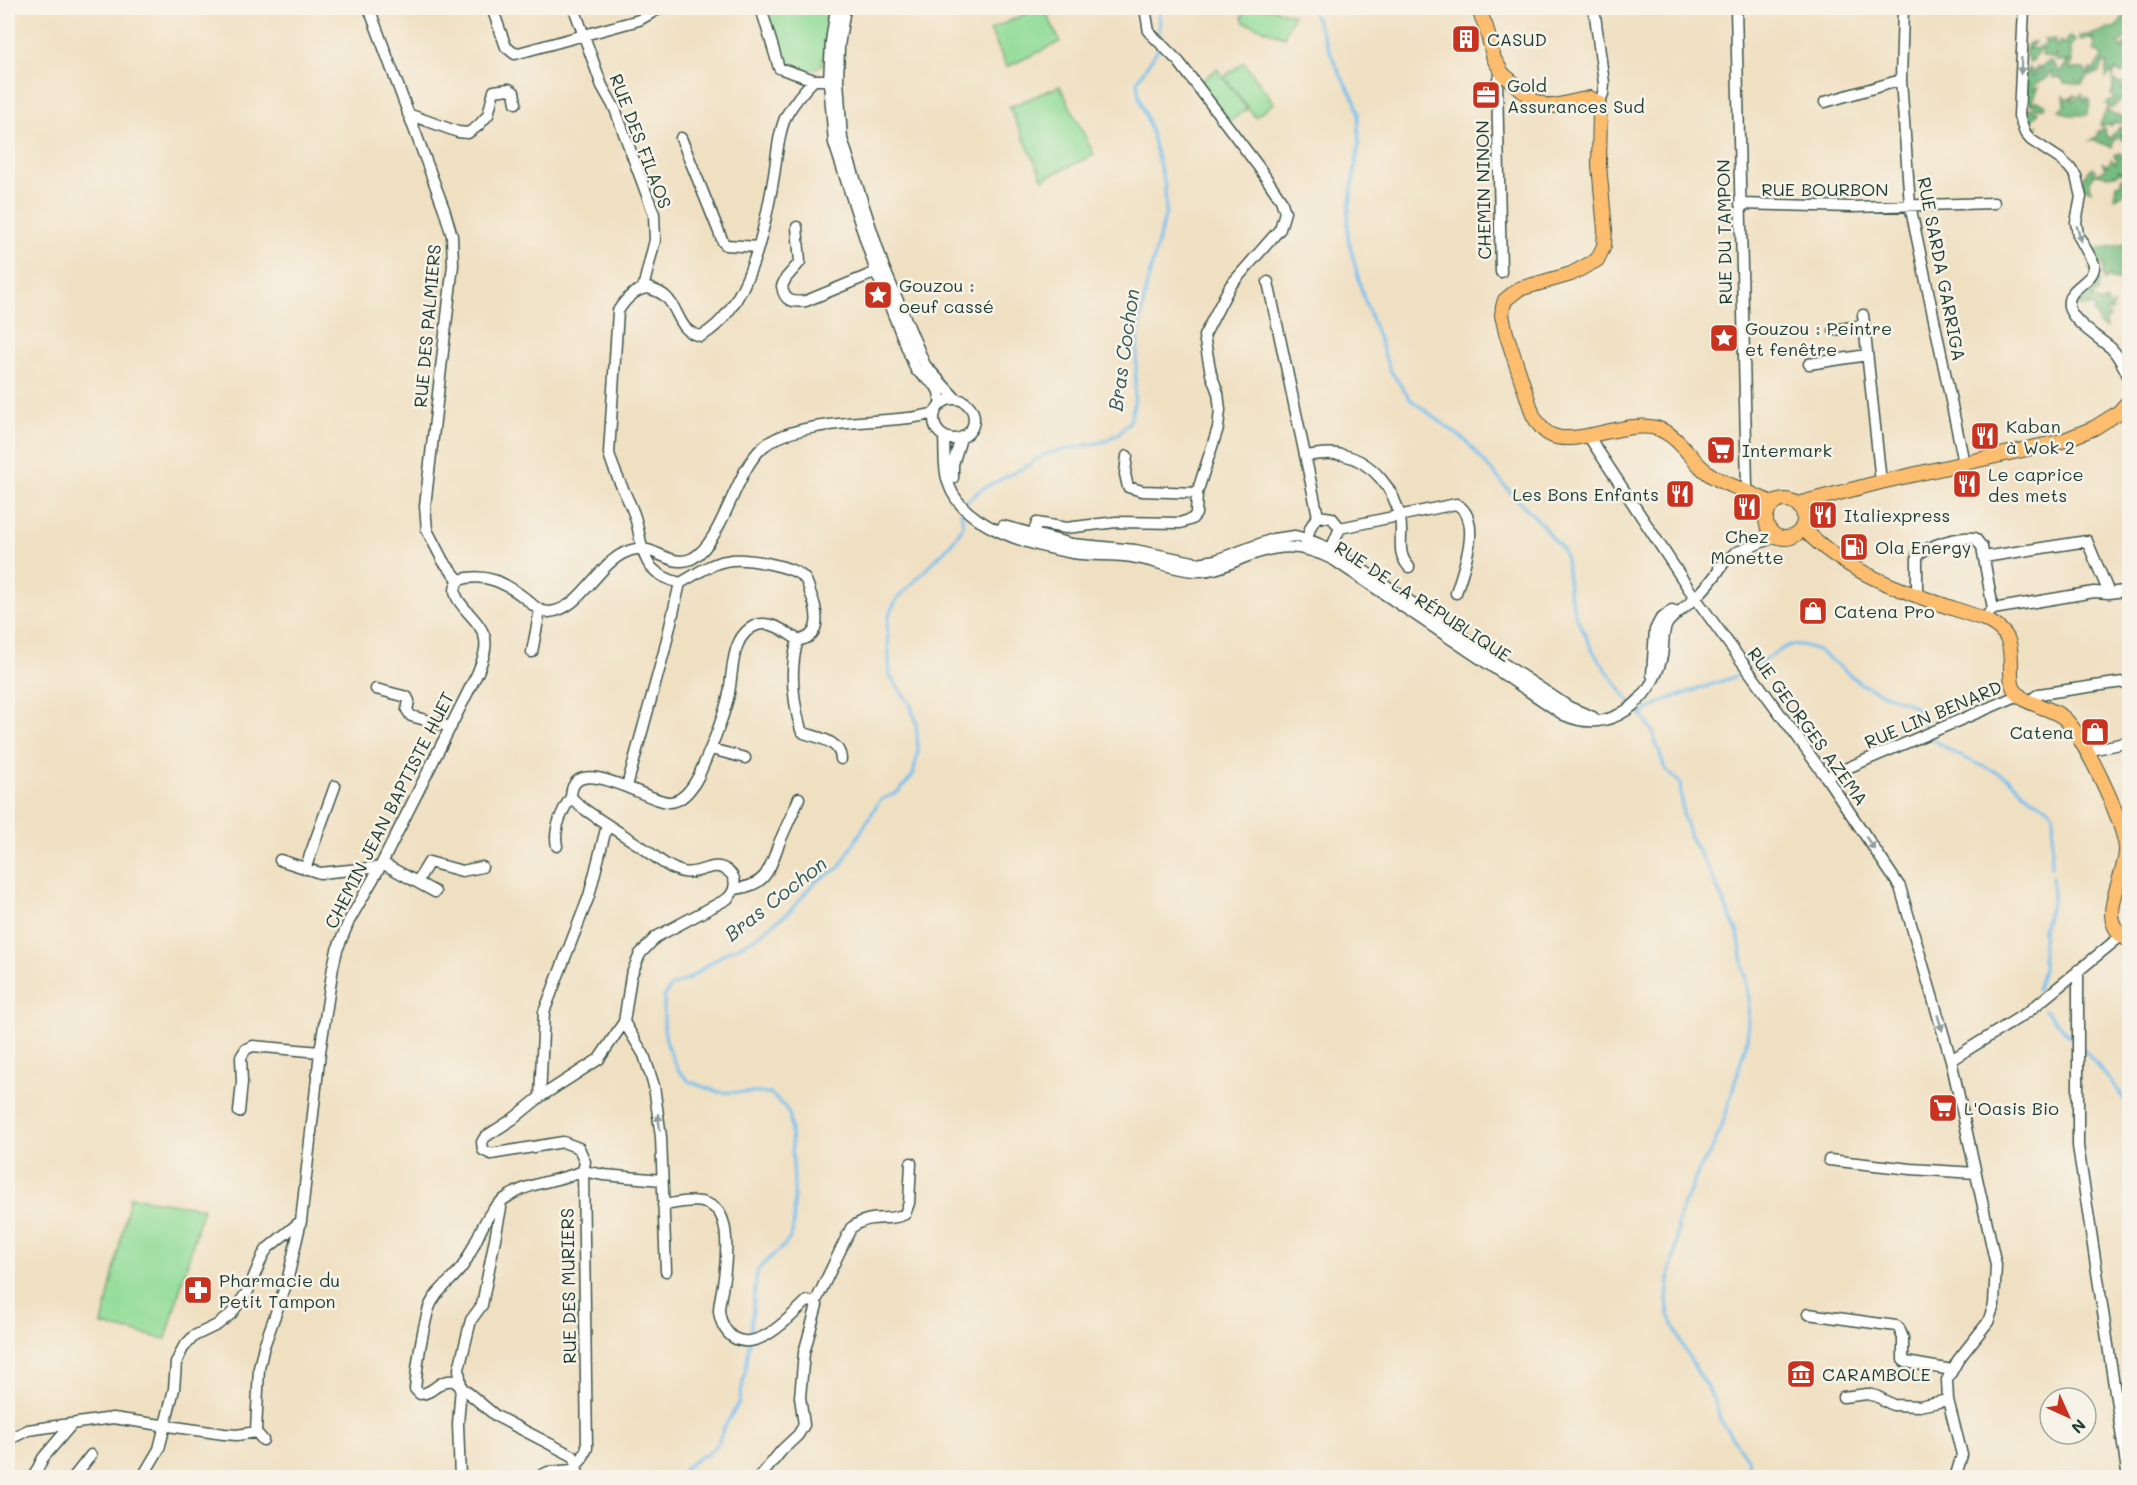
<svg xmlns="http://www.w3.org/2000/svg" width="2137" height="1485" font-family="Mali,sans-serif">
  <rect width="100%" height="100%" fill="#f7f3e8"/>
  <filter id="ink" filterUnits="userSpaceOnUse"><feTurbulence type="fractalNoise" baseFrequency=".0167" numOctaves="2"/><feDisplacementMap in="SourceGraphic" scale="12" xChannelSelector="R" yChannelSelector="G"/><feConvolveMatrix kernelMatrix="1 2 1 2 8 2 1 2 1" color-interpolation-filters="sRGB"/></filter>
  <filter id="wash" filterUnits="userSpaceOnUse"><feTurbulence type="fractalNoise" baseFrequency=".008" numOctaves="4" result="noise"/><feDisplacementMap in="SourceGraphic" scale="24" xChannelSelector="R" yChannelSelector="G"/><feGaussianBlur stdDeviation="1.35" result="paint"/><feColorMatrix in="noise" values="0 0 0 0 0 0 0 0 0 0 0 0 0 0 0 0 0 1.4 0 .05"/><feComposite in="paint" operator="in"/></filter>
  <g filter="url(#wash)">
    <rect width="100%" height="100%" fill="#f0e0c2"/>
    <!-- green -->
    <path fill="#92dc98" stroke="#588c66" stroke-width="1.5" d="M767 8H831L822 65C813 71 810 71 800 70 773 67 772 29 767 8Z
      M1038 8H1044L1060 42 1007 67 990 30Z
      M1246 8H1272L1293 15 1284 37 1244 22 1242 18Z
      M1244 62 1274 103 1255 117 1224 77Z
      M1217 69 1247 109 1229 122 1199 83Z
      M1060 86 1094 155 1043 179 1009 107Z
      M130 1197 203 1208 166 1339 102 1325Z"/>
    <!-- forest -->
    <path fill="#75bc80" stroke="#4a7c5a" stroke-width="1.5" d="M2127 8H2129C2129 25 2134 35 2118 44L2123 50 2125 46H2123L2129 42V70L2122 72V74L2115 70 2113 78 2111 72 2106 78 2107 63H2103L2100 72 2087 77 2082 84 2064 83 2062 78H2053L2052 72H2050L2045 80 2037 83 2033 90 2039 87 2031 102 2037 101 2046 105 2045 108H2036L2025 99 2027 88 2024 83 2026 71 2029 68 2030 74 2034 77 2032 71 2036 70 2039 74 2042 72V70H2038L2036 67 2043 66 2048 62H2052L2060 73 2068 61H2056L2057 53 2053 59 2042 56 2043 49 2036 54 2033 61 2029 63 2025 51 2029 43 2035 42 2029 49C2034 50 2043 46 2047 43L2044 40 2055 39V45L2057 47 2060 41 2066 45V40L2071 37 2076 41 2070 47 2072 62 2069 67 2070 69H2084L2087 74 2091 72 2089 70 2091 69 2095 71V67L2102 59 2101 55 2094 50C2095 45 2096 40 2091 37L2092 40 2087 38 2081 41 2079 36 2094 34 2109 28H2114L2120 23Z
      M2113 80 2117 83 2129 85V90L2121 88 2130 98 2120 101 2112 108 2106 104 2110 100H2114L2111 93 2113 91Z
      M2082 94 2085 103 2087 97 2091 101 2087 115H2069L2059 110 2065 105 2064 96 2067 99 2074 95 2076 96 2071 99 2075 100Z
      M2108 107 2109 113 2129 118V122L2118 123 2115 122 2110 126 2108 124 2101 126 2100 124Z
      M2030 108 2039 112 2029 124 2033 128 2038 124 2035 130 2038 136H2033L2034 132 2028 124 2026 110Z
      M2121 127 2129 131V139L2126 136 2124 137 2127 139 2121 140V134L2113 141 2112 147 2096 141H2090L2098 136 2099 133 2097 132 2104 128 2107 137 2110 138 2118 128Z
      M2120 153 2126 160H2129V191L2115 198 2117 184 2122 183 2121 178 2127 180 2129 179 2125 171 2122 174 2119 171 2118 174 2110 176 2096 174 2105 169 2102 162 2107 166 2111 159 2115 164 2117 159 2114 155Z
      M2092 167 2095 170 2090 182 2091 191 2083 186C2082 178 2086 172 2092 167Z
      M2128 236H2129V280H2125L2126 295 2123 291 2122 281 2110 279 2109 276 2105 281C2101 275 2103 270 2104 264L2099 265 2094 271 2098 275 2088 269 2091 266 2094 257 2097 255 2094 249 2126 244Z
      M2094 275 2096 282 2097 278 2100 281 2098 292 2092 297 2093 299 2102 303 2107 301 2110 308 2113 305 2112 312 2107 310 2106 312 2110 317 2106 321 2107 329 2099 325 2098 319 2093 312 2096 310 2088 303 2089 307 2080 306 2078 303 2068 305 2072 301 2079 298 2081 294 2075 295Z"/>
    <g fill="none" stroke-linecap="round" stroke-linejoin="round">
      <!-- stream -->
      <path stroke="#75c0ee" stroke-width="3" d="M1311 8 1340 74 1355 101 1358 112 1359 143 1348 214V238L1362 292 1390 370 1410 399 1466 441 1511 493 1541 523 1551 537 1561 547 1566 559 1569 590 1575 614 1593 651 1630 703
        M1159 37 1160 8
        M965 503 980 490 1029 465 1045 454 1106 441 1119 433 1130 421 1134 404 1138 334 1146 288 1166 212 1165 186 1150 128 1139 97 1137 81 1160 46
        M1756 666C1766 660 1777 650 1788 646 1812 637 1843 671 1860 683 1876 693 1895 697 1912 705L1918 710 1926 729
        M1634 708 1641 714 1652 730 1665 769 1680 783 1683 815 1690 837 1707 866 1738 933 1749 998 1747 1040 1725 1117 1712 1149 1699 1170 1679 1216 1675 1253 1670 1270 1667 1299 1669 1315 1684 1349 1715 1401 1720 1420 1748 1460 1750 1478
        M1641 714 1663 701 1737 676
        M1931 738 1954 753 2007 777 2031 798 2049 808 2054 816 2051 867
        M2037 990 2043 969V928L2053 899 2052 877
        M2045 1010 2070 1037
        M2084 1049 2120 1093 2130 1108
        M680 1478 686 1467 701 1456 707 1455 718 1443 723 1429 739 1403 747 1362 757 1272C765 1258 782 1253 790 1238 799 1222 791 1138 790 1116L785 1107 770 1093 718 1092 690 1082 678 1070 668 1048 664 1030V998L670 987 688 979 725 953 752 940 789 912 815 882 839 868 880 800 898 792 913 775 918 753 916 721 910 704 890 676 887 625 890 612 897 599 950 545 959 533 963 525 961 511"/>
    </g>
  </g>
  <g filter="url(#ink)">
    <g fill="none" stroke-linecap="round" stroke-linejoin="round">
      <!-- minor casing -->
      <g stroke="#3e5549" stroke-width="13">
        <path id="minor" d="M369 8 444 209 452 236 453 265 425 506 427 530 443 561 459 580
          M492 8 506 47 515 54 639 20 660 8
          M574 8 602 86 615 109 654 214 655 240 643 288
          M761 8 779 68 814 80
          M836 8 831 42 829 81 834 143 876 272 916 370 936 386 939 392 941 404
          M845 8 839 46 838 80 842 139 884 268 925 365 956 399
          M1594 8 1604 83 1603 94 1598 103
          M1736 8 1747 486 1745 491
          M1903 8 1901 80 1910 205 1964 463
          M2024 8 2019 116 2025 133 2031 140 2060 159 2069 167 2076 176 2081 197 2076 222 2078 235 2094 264C2096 283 2066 286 2069 306 2071 321 2099 338 2111 348 2120 357 2125 369 2130 380
          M1825 102 1901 80
          M408 114 458 132 468 133 478 126 488 115 494 91 509 89 514 92 516 103
          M681 138 723 242 726 245 758 247
          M1740 204 1852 207 1994 203
          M797 227 800 262 786 278 782 286C784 301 792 303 806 301L881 270
          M1501 272 1497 81 1503 74
          M1268 282 1318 516
          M1863 315 1881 482
          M1834 330 1864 325
          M1809 364 1867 355
          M934 419a20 20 0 1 1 40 0a20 20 0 1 1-40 0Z
          M1590 434 1591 440 1689 589 1826 777 1900 887 1951 1060
          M944 436C945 451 943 468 948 482 961 527 1032 546 1073 553 1093 556 1113 554 1132 557 1153 560 1174 570 1195 571 1213 572 1226 565 1243 558 1279 544 1299 543 1334 560L1564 715C1610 736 1652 701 1662 656 1664 646 1662 633 1667 624 1673 615 1686 607 1694 599 1705 589 1715 577 1723 564
          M1127 456 1125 474 1128 487 1142 491 1197 493
          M1306 456C1318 454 1331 452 1343 455 1372 461 1395 490 1400 518 1404 537 1395 552 1409 567
          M953 478V464L961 438
          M1318 516 1332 518 1340 528 1331 549 1325 553
          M1003 526 1072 544 1135 550 1198 563 1216 560 1273 539 1295 536 1307 539 1331 549 1569 707 1593 717
          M1340 528 1456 504C1484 519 1463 569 1456 593
          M1030 542 1037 523 1066 528 1116 522 1180 523 1192 519 1196 514 1197 493 1218 428 1220 410 1218 393 1211 374 1204 336 1230 286 1280 229 1285 212 1281 200 1258 166 1179 62 1149 32 1145 8
          M1309 545C1306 535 1311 524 1318 516
          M1984 557 2087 541 2109 593
          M1719 567 1735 553 1777 536
          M1917 595V555C1931 545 1957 536 1975 538L1982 547 1993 609
          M1989 613 1993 609 2094 592 2109 593 2130 590
          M798 640C789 669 793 701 801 730L804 733C818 738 840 740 841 759
          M532 652 540 610
          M1652 675 1655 630 1660 620 1672 610
          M376 689 407 697 409 701 407 710 411 716 451 727
          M2029 701 2039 694 2130 681
          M711 749 745 758
          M2086 751 2130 742
          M1826 777 2019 695
          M627 786 664 652 680 583
          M557 846C553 829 562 811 571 797
          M280 860 320 873 380 867
          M382 863 435 892
          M305 869 335 786
          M417 882 429 862 462 871 482 867
          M735 889C769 885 769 868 780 841 786 827 793 813 799 798
          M2078 970V1146L2128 1478
          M624 1022 644 1055 654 1086 661 1137 666 1271
          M540 1097 544 1012 589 896 607 825
          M239 1112 242 1082 241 1057 246 1049 253 1046 320 1052
          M1829 1160 1911 1169 1976 1173
          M663 1205C680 1203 702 1196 716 1209 731 1222 726 1266 723 1284 722 1292 719 1303 719 1311 720 1322 726 1333 734 1338 759 1352 791 1316 807 1301L814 1302 817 1305 804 1353 800 1397 804 1425 798 1435 782 1450 759 1478
          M815 1303 851 1228C871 1212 888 1223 905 1214L909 1203 911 1163
          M1808 1314 1896 1326 1899 1328 1903 1338V1360L1906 1362 1952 1370
          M1843 1397 1867 1394 1876 1396 1893 1405 1919 1406 1948 1400
          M8 1440 28 1430 113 1418 224 1434 237 1435 256 1432
          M263 1440 256 1432 259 1368 264 1346 287 1282 301 1221 320 1052 333 967 337 950 349 921 380 867 478 672C482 661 487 650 485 639 481 616 443 600 459 580 485 572 506 583 526 599 533 605 539 612 549 612 584 610 599 555 636 549 655 546 672 569 693 558 723 541 735 471 763 447 793 421 869 423 909 418 918 417 927 415 935 413
          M33 1478 43 1458 72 1424
          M73 1478 91 1455
          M142 1478 159 1449 174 1389 176 1363 183 1348 194 1336 217 1325 231 1314 248 1291 263 1255 268 1248 301 1221
          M460 1478 458 1424 461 1387 459 1369 471 1320 482 1305 501 1208 500 1203
          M536 1478 548 1472 573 1470C577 1465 577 1461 573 1456L496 1416 454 1381C439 1378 434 1394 420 1394L415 1389C417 1366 422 1333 428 1311 434 1290 453 1282 464 1264 479 1241 483 1211 509 1196 531 1182 559 1181 583 1171L585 1162 579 1148 563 1142 491 1154 483 1150 482 1142 485 1137 513 1119 540 1097 599 1059 624 1022 631 976 640 954 656 937 727 899C736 891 738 879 728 871 713 859 699 876 683 872 666 868 653 854 639 845 619 832 599 820 580 806L571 797C572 749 651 804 670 802 684 801 693 787 699 775 710 750 721 725 728 698 732 681 731 660 738 644 741 636 748 628 757 625 772 620 787 633 798 640 824 638 817 608 810 592 809 588 807 582 805 579 794 565 742 557 726 561 710 563 694 576 680 583 669 580 659 576 651 567 640 553 640 530 634 514 626 493 614 474 609 453L618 311C625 300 635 289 648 288 654 290 661 292 666 297 680 310 678 332 701 336 749 311 766 224 774 175 777 156 778 134 786 116 793 104 804 90 814 80H838
          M579 1478 576 1466 582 1459 587 1448 583 1171 604 1175 662 1180
          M1955 1478 1962 1455 1948 1400 1947 1380 1958 1360 1988 1322 1994 1305 1996 1265 1951 1060 2028 1012 2121 936"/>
      </g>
      <!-- major casing -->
      <g stroke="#3e5549" stroke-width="16">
        <path id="major" d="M1478 8 1486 27 1494 59 1503 74 1534 101 1548 106H1554L1590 98 1598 103 1600 109 1599 165 1605 230 1604 246 1597 260 1571 274 1519 289 1505 300 1503 307 1502 315 1506 333 1533 415C1538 423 1542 431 1551 435 1575 447 1625 420 1656 428 1676 434 1687 453 1701 467 1714 480 1729 484 1745 491 1756 495 1764 501 1775 503
          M1766 519a19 19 0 1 1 38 0a19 19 0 1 1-38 0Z
          M1797 504 1881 482 2062 441 2094 428 2118 413 2130 400
          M1802 527C1849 578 1921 597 1984 619 2011 632 2011 643 2011 671 2011 676 2011 684 2014 689 2024 706 2050 706 2064 718 2083 735 2126 825 2126 850 2126 879 2092 922 2130 941"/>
      </g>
      <!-- minor -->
      <use href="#minor" stroke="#fff" stroke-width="10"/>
      <!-- major -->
      <use href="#major" stroke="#fcbd6e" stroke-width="14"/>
    </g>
    <!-- one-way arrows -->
    <defs><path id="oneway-solid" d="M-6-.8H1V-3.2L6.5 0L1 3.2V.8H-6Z" transform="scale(1.5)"/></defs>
    <g fill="#8f9e9a">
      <use href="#oneway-solid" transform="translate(2021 66) rotate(93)"/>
      <use href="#oneway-solid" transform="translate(2079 234) rotate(74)"/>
      <use href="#oneway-solid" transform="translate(1870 843) rotate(56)"/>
      <use href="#oneway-solid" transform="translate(1940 1023) rotate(73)"/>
      <use href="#oneway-solid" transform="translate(659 1122) rotate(-97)"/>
    </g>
  </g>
  <!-- icons -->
  <defs>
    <g id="building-square" transform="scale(1.5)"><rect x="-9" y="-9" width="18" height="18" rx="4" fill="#c8321e" stroke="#f7f3e8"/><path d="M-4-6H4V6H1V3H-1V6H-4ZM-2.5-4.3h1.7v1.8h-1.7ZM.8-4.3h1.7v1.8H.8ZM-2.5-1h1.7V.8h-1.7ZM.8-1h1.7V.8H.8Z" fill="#fff"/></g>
    <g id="office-square" transform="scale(1.5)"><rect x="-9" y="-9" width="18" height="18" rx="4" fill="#c8321e" stroke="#f7f3e8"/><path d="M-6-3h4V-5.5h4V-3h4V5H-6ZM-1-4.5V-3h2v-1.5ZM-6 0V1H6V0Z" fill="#fff"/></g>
    <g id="sight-square" transform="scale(1.5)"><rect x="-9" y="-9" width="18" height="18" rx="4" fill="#c8321e" stroke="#f7f3e8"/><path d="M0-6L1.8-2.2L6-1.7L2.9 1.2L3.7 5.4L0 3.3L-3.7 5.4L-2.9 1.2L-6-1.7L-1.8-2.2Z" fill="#fff"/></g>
    <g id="restaurant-square" transform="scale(1.5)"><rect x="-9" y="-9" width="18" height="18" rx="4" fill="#c8321e" stroke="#f7f3e8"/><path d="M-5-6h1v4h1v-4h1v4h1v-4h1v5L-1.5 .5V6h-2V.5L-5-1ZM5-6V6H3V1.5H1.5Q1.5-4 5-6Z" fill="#fff"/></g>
    <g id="supermarket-square" transform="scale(1.5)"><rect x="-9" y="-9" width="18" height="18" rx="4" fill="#c8321e" stroke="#f7f3e8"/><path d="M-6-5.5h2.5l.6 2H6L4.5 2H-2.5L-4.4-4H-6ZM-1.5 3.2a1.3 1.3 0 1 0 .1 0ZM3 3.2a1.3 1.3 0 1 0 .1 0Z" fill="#fff"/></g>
    <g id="fuel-square" transform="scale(1.5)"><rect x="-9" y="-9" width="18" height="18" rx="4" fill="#c8321e" stroke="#f7f3e8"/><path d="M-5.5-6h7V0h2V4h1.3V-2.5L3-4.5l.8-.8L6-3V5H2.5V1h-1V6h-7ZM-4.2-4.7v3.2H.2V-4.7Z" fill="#fff"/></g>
    <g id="shop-square" transform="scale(1.5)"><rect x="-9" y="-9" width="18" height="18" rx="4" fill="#c8321e" stroke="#f7f3e8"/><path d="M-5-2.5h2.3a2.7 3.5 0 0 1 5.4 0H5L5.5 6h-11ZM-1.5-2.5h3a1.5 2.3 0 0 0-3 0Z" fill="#fff"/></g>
    <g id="pharmacy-square" transform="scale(1.5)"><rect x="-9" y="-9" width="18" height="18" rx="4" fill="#c8321e" stroke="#f7f3e8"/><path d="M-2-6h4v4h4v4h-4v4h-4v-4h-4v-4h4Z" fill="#fff"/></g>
    <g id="museum-square" transform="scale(1.5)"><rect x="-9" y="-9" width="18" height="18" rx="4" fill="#c8321e" stroke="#f7f3e8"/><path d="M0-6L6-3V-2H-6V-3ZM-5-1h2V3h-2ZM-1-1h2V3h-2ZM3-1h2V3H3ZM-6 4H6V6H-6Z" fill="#fff"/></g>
  </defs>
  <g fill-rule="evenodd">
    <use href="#building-square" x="1466" y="39"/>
    <use href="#office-square" x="1486" y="95"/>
    <use href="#sight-square" x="878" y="295"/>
    <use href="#sight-square" x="1724" y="338"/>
    <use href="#restaurant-square" x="1985" y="436"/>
    <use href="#supermarket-square" x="1721" y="450"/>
    <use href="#restaurant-square" x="1967" y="484"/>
    <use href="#restaurant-square" x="1680" y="494"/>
    <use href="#restaurant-square" x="1747" y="507"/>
    <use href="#restaurant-square" x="1823" y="515"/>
    <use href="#fuel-square" x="1854" y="547"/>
    <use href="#shop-square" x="1813" y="611"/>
    <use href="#shop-square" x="2095" y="732"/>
    <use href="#supermarket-square" x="1943" y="1108"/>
    <use href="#pharmacy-square" x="198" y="1290"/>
    <use href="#museum-square" x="1801" y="1374"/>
  </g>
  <g text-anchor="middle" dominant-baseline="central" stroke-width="5" stroke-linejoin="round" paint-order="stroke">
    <!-- poi labels -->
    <g font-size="18" fill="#1f3d34" stroke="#f7f3e8" text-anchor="start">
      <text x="1487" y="39">CASUD</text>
      <text x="1507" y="85">Gold<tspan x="1507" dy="21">Assurances Sud</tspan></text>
      <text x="899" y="285">Gouzou :<tspan x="899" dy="21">oeuf cassé</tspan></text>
      <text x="1745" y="328">Gouzou : Peintre<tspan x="1745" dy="21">et fenêtre</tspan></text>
      <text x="2006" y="426">Kaban<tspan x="2006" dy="21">à Wok 2</tspan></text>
      <text x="1742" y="450">Intermark</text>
      <text x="1988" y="474">Le caprice<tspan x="1988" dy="21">des mets</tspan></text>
      <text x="1659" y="494" text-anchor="end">Les Bons Enfants</text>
      <text x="1844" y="515">Italiexpress</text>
      <text x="1747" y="536" text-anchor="middle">Chez<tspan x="1747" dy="21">Monette</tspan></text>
      <text x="1875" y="547">Ola Energy</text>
      <text x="1834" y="611">Catena Pro</text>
      <text x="2074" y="732" text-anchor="end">Catena</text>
      <text x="1964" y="1108">L'Oasis Bio</text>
      <text x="219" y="1280">Pharmacie du<tspan x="219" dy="21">Petit Tampon</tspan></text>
      <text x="1822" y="1374">CARAMBOLE</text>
    </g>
    <!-- street labels -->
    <g font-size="18" fill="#1f3d34" stroke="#f7f3e8">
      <text transform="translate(641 141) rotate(69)">RUE DES FILAOS</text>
      <text x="1825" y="189">RUE BOURBON</text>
      <text transform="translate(1483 190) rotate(-91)">CHEMIN NINON</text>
      <text transform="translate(1724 232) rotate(-91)">RUE DU TAMPON</text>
      <text transform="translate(1942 269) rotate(79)">RUE SARDA GARRIGA</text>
      <text transform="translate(427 326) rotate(-85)">RUE DES PALMIERS</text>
      <text transform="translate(1423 601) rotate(33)">RUE DE LA RÉPUBLIQUE</text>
      <text transform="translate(1933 714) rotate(-23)">RUE LIN BENARD</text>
      <text transform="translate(1808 726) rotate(54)">RUE GEORGES AZEMA</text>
      <text transform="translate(389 810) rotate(-63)">CHEMIN JEAN BAPTISTE HUET</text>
      <text transform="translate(568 1286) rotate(-91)">RUE DES MURIERS</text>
    </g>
    <!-- water labels -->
    <g font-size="20" font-style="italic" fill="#305759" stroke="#f7f3e8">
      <text transform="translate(1123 350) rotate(-82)">Bras Cochon</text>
      <text transform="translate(775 898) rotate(-38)">Bras Cochon</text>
    </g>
  </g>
  <!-- margin -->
  <rect width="2137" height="1485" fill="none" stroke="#f7f3e8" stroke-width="30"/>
  <!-- north arrow -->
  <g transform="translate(2068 1416) rotate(135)"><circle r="28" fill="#f7f3e8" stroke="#a1aaa0" stroke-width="1.5"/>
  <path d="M0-4.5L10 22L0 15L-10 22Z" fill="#c8321e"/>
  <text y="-9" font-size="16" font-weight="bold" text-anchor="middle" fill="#1f3d34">N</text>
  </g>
</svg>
